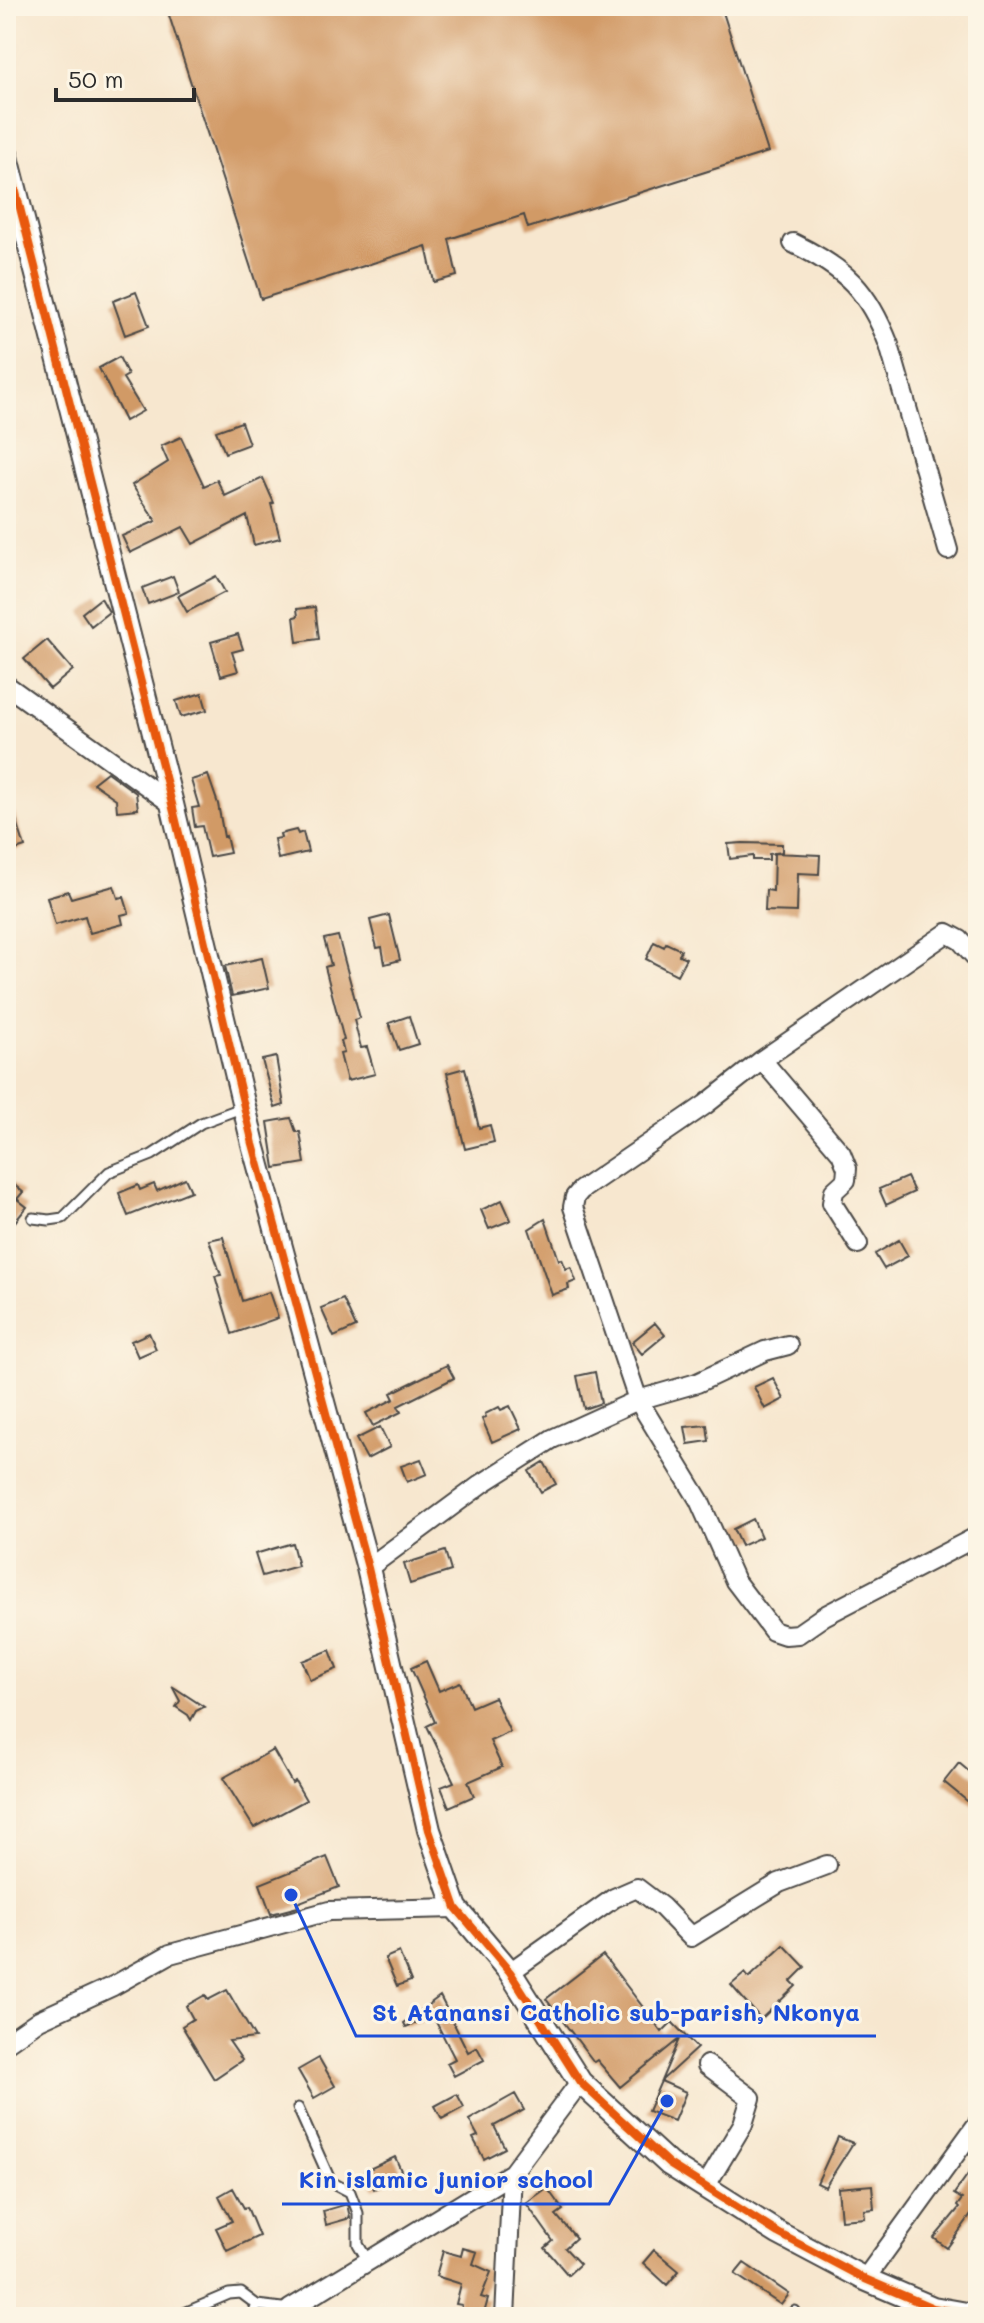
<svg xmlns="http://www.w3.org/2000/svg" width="984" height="2323" font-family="Mali,sans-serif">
  <rect width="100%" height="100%" fill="#fcf5e5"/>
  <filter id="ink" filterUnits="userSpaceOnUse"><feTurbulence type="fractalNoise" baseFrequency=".0125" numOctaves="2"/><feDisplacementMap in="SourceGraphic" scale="16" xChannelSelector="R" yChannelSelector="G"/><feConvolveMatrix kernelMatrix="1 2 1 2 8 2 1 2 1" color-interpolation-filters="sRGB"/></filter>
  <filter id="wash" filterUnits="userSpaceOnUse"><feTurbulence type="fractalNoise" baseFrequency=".006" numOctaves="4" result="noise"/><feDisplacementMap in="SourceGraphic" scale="32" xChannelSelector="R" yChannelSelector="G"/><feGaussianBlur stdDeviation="1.8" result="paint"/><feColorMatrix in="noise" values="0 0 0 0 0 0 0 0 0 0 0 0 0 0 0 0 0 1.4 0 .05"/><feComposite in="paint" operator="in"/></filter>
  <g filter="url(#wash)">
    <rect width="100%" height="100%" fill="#f7e7cf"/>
    <g id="blocks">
      <!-- building -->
      <path fill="#d19a66" d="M166 6H721L768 152 528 228 524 215 449 239 457 276 434 282 426 246 261 299Z
        M136 292 149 326 125 335 113 301Z
        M119 357 128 375 123 378 143 411 125 421 99 368Z
        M241 422 249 444 225 453 216 431Z
        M181 437 204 486 217 480 225 496 263 478 274 503 271 504 280 538 254 545 247 516 193 544 183 527 130 553 122 536 156 521 132 485 168 462 161 446Z
        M173 576 179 592 148 604 142 588Z
        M216 576 225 592 187 612 178 596Z
        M101 598 109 612 91 626 82 613Z
        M315 607 319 639 297 642 294 617 298 616 297 609Z
        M238 634 243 649 232 652 238 671 221 676 211 642Z
        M47 640 73 670 50 689 24 659Z
        M202 693 207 710 181 717 176 701Z
        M107 772 136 793 138 809 117 811 116 799 93 783Z
        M208 775 218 804 224 837 226 836 230 853 209 857 202 826 195 827 192 808 199 807 191 780Z
        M9 797 25 847 6 853V798Z
        M296 830 298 834 303 832 308 852 278 859 274 839 281 838 280 834Z
        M743 843 782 844V852L769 854V860H753V856L730 859 728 844Z
        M774 853 820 855 819 874 798 873 797 912 765 911 766 890 773 891Z
        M114 886 118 898 124 897 129 913 121 915 123 924 90 933 85 916 55 925 47 897 68 891 71 898Z
        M389 915 400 960 385 964 382 947 377 948 370 920Z
        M338 936 360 1018 354 1020 361 1048 367 1047 375 1074 347 1081 340 1054 344 1053 341 1041 344 1040 325 967 331 965 324 939Z
        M654 942 664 947 666 943 681 950 679 955 686 958 677 975 646 959Z
        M262 958 269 988 232 996 225 966Z
        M409 1016 418 1044 399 1050 389 1023Z
        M276 1057 284 1105 275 1108 262 1060Z
        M465 1068 479 1128 490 1125 494 1142 465 1149 447 1073Z
        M291 1118 296 1132H300L305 1163 275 1168 268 1122Z
        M907 1177 914 1192 886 1205 879 1189Z
        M6 1178 23 1192 17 1199 27 1207 14 1223 6 1216Z
        M185 1178 191 1191 128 1216 119 1193 138 1185 140 1190 154 1184 157 1191Z
        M502 1200 511 1220 489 1229 481 1210Z
        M545 1219 559 1260 562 1259 566 1269 571 1267 576 1281 568 1284 569 1289 552 1295 529 1229Z
        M223 1237 242 1301 269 1292 278 1318 232 1334 215 1276 221 1275 209 1240Z
        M899 1240 908 1256 884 1269 875 1254Z
        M343 1299 356 1327 334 1337 321 1308Z
        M655 1323 665 1335 642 1354 632 1342Z
        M149 1333 156 1349 138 1357 131 1341Z
        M447 1365 454 1378 398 1406 401 1412 373 1426 366 1413 394 1399 391 1393Z
        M595 1372 601 1403 584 1409 577 1376Z
        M773 1378 784 1399 765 1409 754 1387Z
        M510 1406 521 1429 492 1442 482 1419 486 1417 485 1414 499 1407 501 1410Z
        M707 1425 709 1441 688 1444 685 1427Z
        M380 1427 390 1447 367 1459 356 1439Z
        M421 1459 427 1474 407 1482 401 1466Z
        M544 1462 556 1484 541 1492 529 1471Z
        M753 1519 761 1537 741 1546 733 1529Z
        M292 1543 298 1566 262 1576 255 1554Z
        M445 1551 451 1571 410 1584 404 1564Z
        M330 1650 337 1669 310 1680 302 1661Z
        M426 1661 439 1691 460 1682 471 1707 494 1697 510 1732 490 1741 502 1767 468 1782 474 1796 449 1807 441 1787 454 1782 427 1726 435 1722 411 1668Z
        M172 1686 204 1707 196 1711 191 1720 188 1715 176 1707 180 1701Z
        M273 1750 292 1783 295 1781 306 1800 254 1828 223 1778Z
        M959 1763 978 1779V1810L944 1782Z
        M327 1857 339 1887 297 1903 298 1907 271 1914 260 1884Z
        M784 1945 805 1967 791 1981 796 1986 761 2019 731 1985 745 1973 749 1978Z
        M399 1952 411 1981 397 1986 385 1958Z
        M603 1955 662 2032 672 2022 697 2048 661 2081 679 2039 620 2087 597 2060 594 2062 546 1999Z
        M227 1990 255 2038 229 2041 242 2060 214 2079 182 2026 193 2019 186 2006 205 1995 208 2000Z
        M440 1996 468 2052 477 2047 484 2060 454 2076 447 2063 455 2059 433 2016 406 2027 404 2023Z
        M319 2058 335 2086 314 2098 298 2070Z
        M661 2081 686 2092 674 2121 648 2111Z
        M457 2094 464 2107 442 2119 435 2106Z
        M515 2094 524 2110 494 2126 505 2148 484 2159 473 2138 478 2136 469 2120Z
        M838 2137 853 2143 825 2187 817 2183Z
        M395 2157 403 2175 374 2189 365 2171Z
        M978 2160V2209L976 2208 947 2248 934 2238 959 2208 957 2206 962 2199 954 2194Z
        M872 2185 874 2209 864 2210 865 2218 841 2220 838 2188Z
        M233 2188 244 2208 247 2207 259 2236 227 2251 216 2228 232 2221 219 2196Z
        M547 2188 563 2210 556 2215 576 2238 565 2248 580 2264 568 2275 545 2248 553 2241 526 2203Z
        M347 2204 350 2218 326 2225 323 2211Z
        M463 2248 477 2252 473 2264 491 2272 481 2297 488 2299 483 2317H460L462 2305 456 2304 461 2284 436 2276 443 2251 461 2256Z
        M654 2250 679 2271 667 2285 643 2263Z
        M744 2263 789 2294 781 2305 735 2274Z"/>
    </g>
  </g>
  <g filter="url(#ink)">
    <use href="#blocks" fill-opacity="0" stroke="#4a4744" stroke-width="2"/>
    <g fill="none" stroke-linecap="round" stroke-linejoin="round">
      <!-- service casing -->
      <g stroke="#4a4744" stroke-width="13">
        <path id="service" d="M33 1218 49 1220 63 1218 109 1172 152 1155 201 1123 244 1107
          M298 2108 331 2182 350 2192 358 2213V2244L368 2261
          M257 2305 290 2309
          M175 2317 229 2294 241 2293 257 2305 252 2317
          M791 2317 795 2311"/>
      </g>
      <!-- minor casing -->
      <g stroke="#4a4744" stroke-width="22">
        <path id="minor" d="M793 243C846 269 868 290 889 345L948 550
          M6 685 172 804
          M762 1060 705 1105 581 1190 575 1197 573 1207 638 1400 699 1500 735 1581 773 1631 785 1635 798 1634 824 1616 978 1536
          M858 1244 832 1203 834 1191 846 1180 847 1168 841 1153 762 1060 947 933 960 940 978 960
          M368 1568 483 1483 552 1439 638 1400 697 1383 765 1351 788 1345
          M510 1972 614 1898 637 1888 662 1907 691 1937 779 1883 827 1865
          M6 2043 39 2020 113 1986 170 1954 329 1911 456 1908
          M705 2187 743 2124 751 2098 707 2065
          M865 2279 978 2123
          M290 2309 512 2173 580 2082
          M505 2317 512 2173"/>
      </g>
      <!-- tertiary casing -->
      <g stroke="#4a4744" stroke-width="26">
        <path id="tertiary" d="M6 153 172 804 253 1144 368 1568 429 1830 456 1908 510 1972 580 2082 669 2164 778 2233 865 2279 933 2308 978 2316"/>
      </g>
      <!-- service -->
      <use href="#service" stroke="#fff" stroke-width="9"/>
      <!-- minor -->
      <use href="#minor" stroke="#fff" stroke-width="18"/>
      <!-- tertiary -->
      <use href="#tertiary" stroke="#fff" stroke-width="22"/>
      <!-- cycleway casing -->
      <g stroke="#fcf5e5" stroke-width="13">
        <path id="cycleway" d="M6 153 172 804 253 1144 368 1568 429 1830 456 1908 510 1972 580 2082 669 2164 778 2233 865 2279 933 2308 978 2316"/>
      </g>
      <!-- cycleway -->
      <use href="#cycleway" stroke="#e8590c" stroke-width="8"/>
    </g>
  </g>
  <!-- callouts -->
  <path fill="none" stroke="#1d4ed8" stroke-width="3" d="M291 1895L356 2036H876M667 2101L609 2204H282"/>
  <g fill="#1d4ed8" stroke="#fcf5e5" stroke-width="3">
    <circle cx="291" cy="1895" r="8"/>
    <circle cx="667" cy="2101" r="8"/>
  </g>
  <g font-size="24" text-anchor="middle" font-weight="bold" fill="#1d4ed8" stroke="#fcf5e5" stroke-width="6" stroke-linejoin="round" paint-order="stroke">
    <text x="616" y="2021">St Atanansi Catholic sub-parish, Nkonya</text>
    <text x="446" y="2188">Kin islamic junior school</text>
  </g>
  <!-- margin -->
  <rect width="984" height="2323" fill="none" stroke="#fcf5e5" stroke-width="32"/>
  <!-- scale -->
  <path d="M56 88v12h138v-12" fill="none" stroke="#2b2b2b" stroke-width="4"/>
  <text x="68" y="88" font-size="24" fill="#2b2b2b" stroke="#fcf5e5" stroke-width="6" paint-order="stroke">50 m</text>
</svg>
